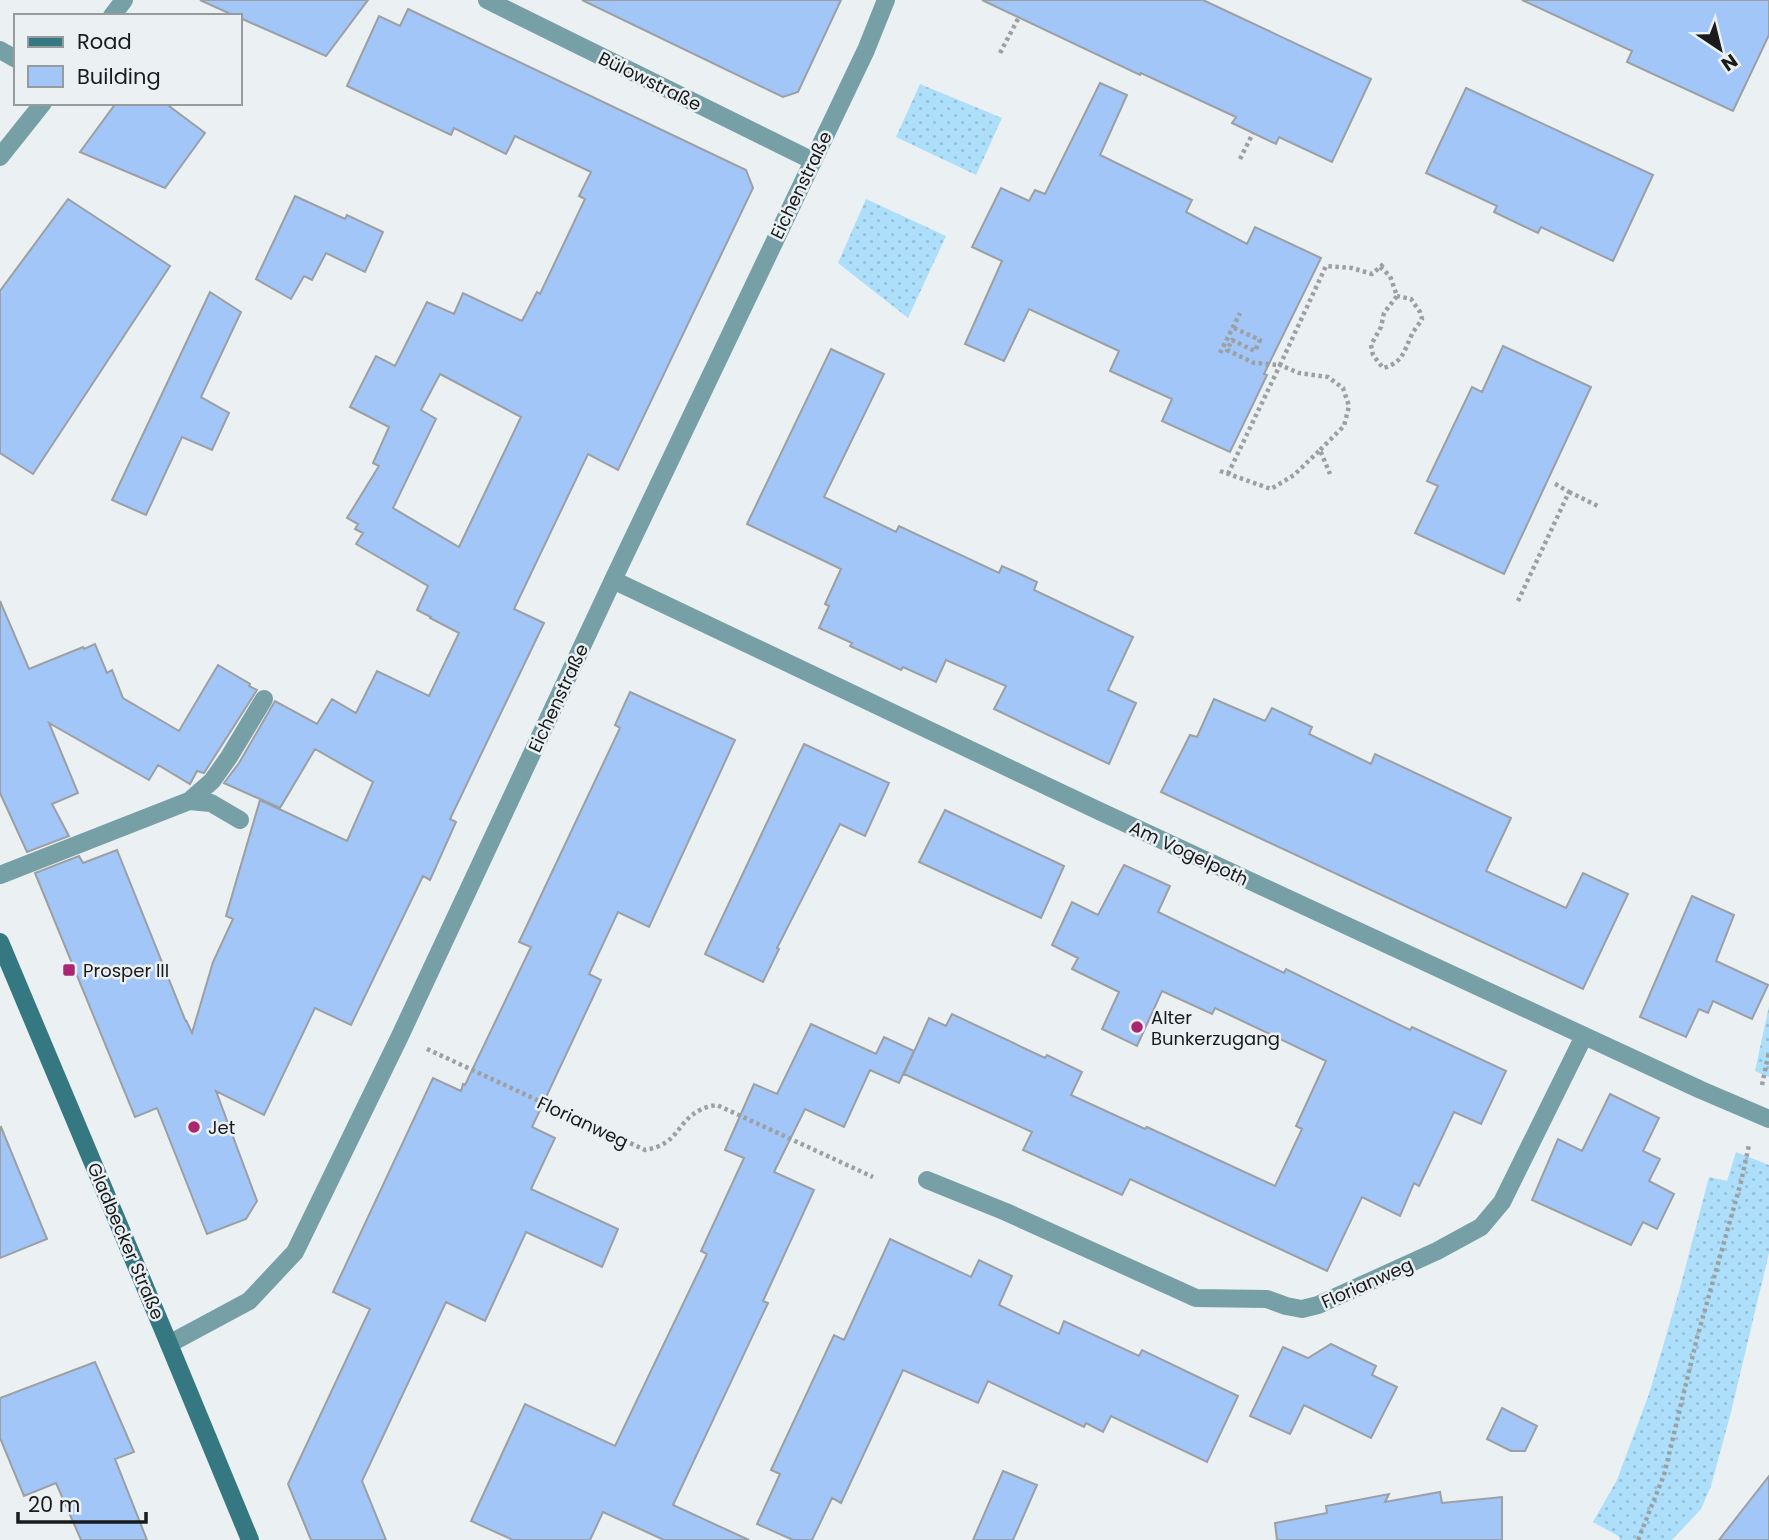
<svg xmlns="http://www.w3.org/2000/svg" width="1769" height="1540" font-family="Poppins,sans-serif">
  <defs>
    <pattern id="grass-dots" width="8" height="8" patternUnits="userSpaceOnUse" patternTransform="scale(1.75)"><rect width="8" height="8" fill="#addffa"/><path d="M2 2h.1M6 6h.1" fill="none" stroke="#94bfd6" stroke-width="1.8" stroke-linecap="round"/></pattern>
  </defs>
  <rect width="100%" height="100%" fill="#ebf0f3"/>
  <!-- grass -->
  <path fill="url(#grass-dots)" d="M920 84 1002 118 976 175 896 137Z
    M866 199 946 236 908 318 838 263Z
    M1769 1006V1077L1755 1071Z
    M1736 1152 1769 1165V1253L1731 1412 1711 1486 1701 1509 1672 1540H1619L1620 1537 1593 1522 1617 1480 1649 1394 1680 1288 1709 1177 1727 1181Z"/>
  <!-- building -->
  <path fill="#a1c6f7" stroke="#9c9fa3" stroke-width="2" fill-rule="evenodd" d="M200 0H368L326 56 240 18V16H235Z
    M582 0H841L798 92 783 97Z
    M982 0H1203L1371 79 1332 162 1279 137 1276 144 1253 133 1232 123 1236 117 1141 73 1140 75Z
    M1522 0H1769V35L1733 111 1627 62 1632 51Z
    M408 9 746 170 753 188 618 470 588 454 514 609 544 623 450 819 456 822 430 880 423 876 351 1025 315 1008 264 1115 216 1091 257 1201 246 1219 207 1234 157 1108 135 1117 35 873 79 856 83 863 117 850 186 1022V1020L192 1033 213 962 233 919 226 916 260 800 347 841 373 782 315 749 280 808 224 783 239 763 275 701 317 724 332 699 356 713 377 671 429 696 459 633 430 618 431 617 417 610 428 586 356 544 363 533 355 529 358 524 347 518 379 466 373 463 389 427 350 407 376 356 395 366 427 302 454 314 463 293 522 321 537 292 540 294 585 199 579 196 591 172 515 136 506 154 454 128 451 135 347 86 379 16 400 26ZM440 374 521 417 459 547 393 508 436 419 421 410Z
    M1100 83 1127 95 1100 155 1192 200 1186 212 1247 244 1255 227 1321 258 1264 374 1267 375 1230 452 1162 421 1172 399 1110 371 1119 351 1029 309 1004 361 965 344 1002 261 972 247 1001 188 1029 201 1035 190 1045 194Z
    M1466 88 1653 175 1613 261 1541 227 1538 233 1494 212 1497 206 1426 173Z
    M116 103H165L205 133 165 188 80 152Z
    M295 196 345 219 347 215 383 232 365 272 326 253 312 280 304 276 291 299 256 279Z
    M68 199 170 266 33 474 0 453V291Z
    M210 292 241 312 201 397 229 413 212 450 182 437 146 515 112 500Z
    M1503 346 1591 387 1504 574 1415 533 1438 486 1427 481 1472 387 1482 392Z
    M831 349 884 374 824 497 896 532 899 526 999 573 1002 566 1020 574 1037 582 1034 590 1133 637 1108 690 1136 703 1109 764 994 709 1006 686 946 660 936 682 903 667 901 670 876 658 850 646 852 643 819 628 829 606 825 604 841 569 747 524Z
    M0 601 29 669 83 647 84 649 95 644 107 673 112 670 123 698 179 731 218 665 250 684 249 686 257 690 204 773 197 771 190 784 158 765 149 780 49 723 78 793 52 804 69 836 27 852 0 793Z
    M630 692 735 740 649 927 618 912 589 974 601 980 532 1127 555 1138 531 1189 618 1229 602 1267 526 1232 485 1321 446 1302 362 1481 386 1540H311L288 1484 370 1309 333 1292 433 1078 461 1091 463 1084 465 1085 531 947 519 942 620 728 615 725Z
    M1214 699 1265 721 1272 708 1312 727 1309 734 1371 764 1375 754 1511 818 1486 871 1566 908 1583 873 1628 894 1583 989 1161 792 1190 735 1197 737Z
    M804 744 889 783 865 836 840 824 777 948 779 949 763 982 705 954Z
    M945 810 1064 866 1041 918 919 862Z
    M1124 865 1170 886 1158 912 1284 973 1286 969 1410 1030 1412 1027 1506 1071 1481 1124 1454 1112 1419 1186 1414 1183 1400 1216 1362 1197 1327 1271 1130 1179 1122 1195 1023 1150 1032 1132 904 1074 929 1018 946 1026 952 1014 1045 1058 1047 1055 1082 1072 1071 1095 1145 1129 1147 1127 1275 1186 1302 1129 1296 1126 1326 1061 1215 1008 1212 1014 1162 991 1137 1046 1102 1029 1119 992 1072 969 1078 958 1052 945 1072 902 1098 915Z
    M1692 896 1734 915 1716 961 1768 985 1752 1019 1713 1001 1708 1013 1699 1009 1686 1037 1640 1017Z
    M811 1024 876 1054 884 1037 914 1051 899 1083 870 1070 844 1127 805 1109 774 1172 814 1190 763 1301 768 1303 673 1505 749 1540H664L603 1512 590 1540H513L471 1521 525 1404 615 1446 707 1254 701 1251 744 1158 725 1150 754 1084 777 1094Z
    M1610 1094 1659 1118 1643 1151 1660 1159 1649 1181 1674 1194 1657 1229 1643 1222 1631 1245 1532 1200 1558 1139 1582 1151Z
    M1 1127 47 1239 0 1258V1128Z
    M890 1239 971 1277 979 1260 1012 1276 999 1305 1059 1334 1064 1321 1139 1356 1142 1350 1238 1396 1207 1462 1111 1416 1103 1432 1086 1423 1084 1427 988 1381 978 1403 903 1370 841 1503 832 1498 812 1540H793L757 1524 780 1474 771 1470 834 1335 844 1340Z
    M1331 1344 1376 1366 1372 1375 1397 1387 1371 1438 1304 1405 1290 1434 1250 1416 1283 1347 1308 1358Z
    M95 1362 134 1452 115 1459 147 1540H81L56 1483 24 1496 0 1438V1398Z
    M1502 1408 1537 1426 1525 1451H1511L1487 1439Z
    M1003 1471 1037 1485 1013 1540H973Z
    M1769 1476V1540H1719Z
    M1440 1492 1442 1503 1502 1497V1540H1277L1275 1523 1327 1513 1326 1506 1389 1494 1385 1502Z"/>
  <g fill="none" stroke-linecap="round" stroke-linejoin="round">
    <!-- path -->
    <path stroke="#9ca0a3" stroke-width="4.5" stroke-dasharray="3.5 3.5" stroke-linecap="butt" d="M1000 53 1019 17
      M1240 159 1253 133
      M1380 267 1390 276 1397 296 1384 313 1381 327 1371 345 1373 355 1383 368C1403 363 1404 351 1412 334 1415 329 1419 324 1422 319L1420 312 1411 299 1397 296
      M1234 328 1260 340 1255 351 1232 340 1227 350 1254 363 1280 365 1326 266 1352 268 1372 274 1386 262
      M1220 353 1240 313
      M1220 471 1271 489 1294 475 1320 450 1330 474
      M1228 474 1280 365 1299 373 1328 377 1343 388 1349 406 1344 426 1320 450
      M1569 492 1600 507
      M1518 601 1569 492 1552 482
      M427 1049 645 1150C680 1144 675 1123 700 1110 705 1107 711 1106 717 1105L873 1177
      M1762 1085 1769 1052
      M1638 1540 1664 1475 1697 1338 1741 1182 1749 1145"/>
    <!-- lane -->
    <path stroke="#769fa6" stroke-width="18" d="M0 50 16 59
      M189 801 211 803 240 820
      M0 875 189 801 212 781 229 757 264 699"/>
    <!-- street -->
    <path stroke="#769fa6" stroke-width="18" d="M487 0 813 161
      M112 16 124 0
      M0 157 43 103
      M613 580 1097 810 1701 1090 1769 1119
      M927 1180 1006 1212 1196 1298 1267 1299 1286 1306 1302 1309 1318 1305 1437 1251 1481 1227 1502 1202 1584 1036
      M169 1344 249 1301 295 1252 400 1036 613 580 866 50 886 0"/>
    <!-- secondary -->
    <path stroke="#367882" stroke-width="18" d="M0 942 169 1344 250 1540"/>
  </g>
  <!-- markers -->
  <g fill="#aa2671" stroke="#ebf0f3" stroke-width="2.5">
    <rect x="62" y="963" width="14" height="14" rx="3.5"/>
    <circle cx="1137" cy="1027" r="7"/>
    <circle cx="194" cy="1127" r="7"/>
  </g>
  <g text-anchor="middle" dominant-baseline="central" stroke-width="5" stroke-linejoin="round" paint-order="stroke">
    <!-- street labels -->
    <g font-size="18" fill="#191b1c" stroke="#ebf0f3">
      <text transform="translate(650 81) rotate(26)">Bülowstraße</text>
      <text transform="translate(801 185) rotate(-64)">Eichenstraße</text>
      <text transform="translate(558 698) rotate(-65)">Eichenstraße</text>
      <text transform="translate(1189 853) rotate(25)">Am Vogelpoth</text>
      <text transform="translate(583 1122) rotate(25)">Florianweg</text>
      <text transform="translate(126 1241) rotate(67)">Gladbecker Straße</text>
      <text transform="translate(1367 1283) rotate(-24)">Florianweg</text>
    </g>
    <!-- poi labels -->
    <g font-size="18" fill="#191b1c" stroke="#ebf0f3" text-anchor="start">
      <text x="83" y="970">Prosper III</text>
      <text x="1151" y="1017">Alter<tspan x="1151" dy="21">Bunkerzugang</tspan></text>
      <text x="208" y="1127">Jet</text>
    </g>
  </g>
  <!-- legend -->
  <rect x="14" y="14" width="228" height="91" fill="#ebf0f3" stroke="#979b9d" stroke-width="2"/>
  <rect x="28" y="37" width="35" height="10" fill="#367882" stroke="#979b9d" stroke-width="2"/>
  <text x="77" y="49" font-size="21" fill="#191b1c">Road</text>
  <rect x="28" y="66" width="35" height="21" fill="#a1c6f7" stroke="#979b9d" stroke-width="2"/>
  <text x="77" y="84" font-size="21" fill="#191b1c">Building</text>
  <!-- north arrow -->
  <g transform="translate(1720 49) rotate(145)" stroke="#ebf0f3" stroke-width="5" paint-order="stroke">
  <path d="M0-5L12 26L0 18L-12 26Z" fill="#191b1c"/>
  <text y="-10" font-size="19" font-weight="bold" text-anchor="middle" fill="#191b1c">N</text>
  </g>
  <!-- scale -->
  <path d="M18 1512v10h128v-10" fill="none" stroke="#191b1c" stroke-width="3.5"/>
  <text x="28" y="1512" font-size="21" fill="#191b1c" stroke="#ebf0f3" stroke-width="5" paint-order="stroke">20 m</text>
</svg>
